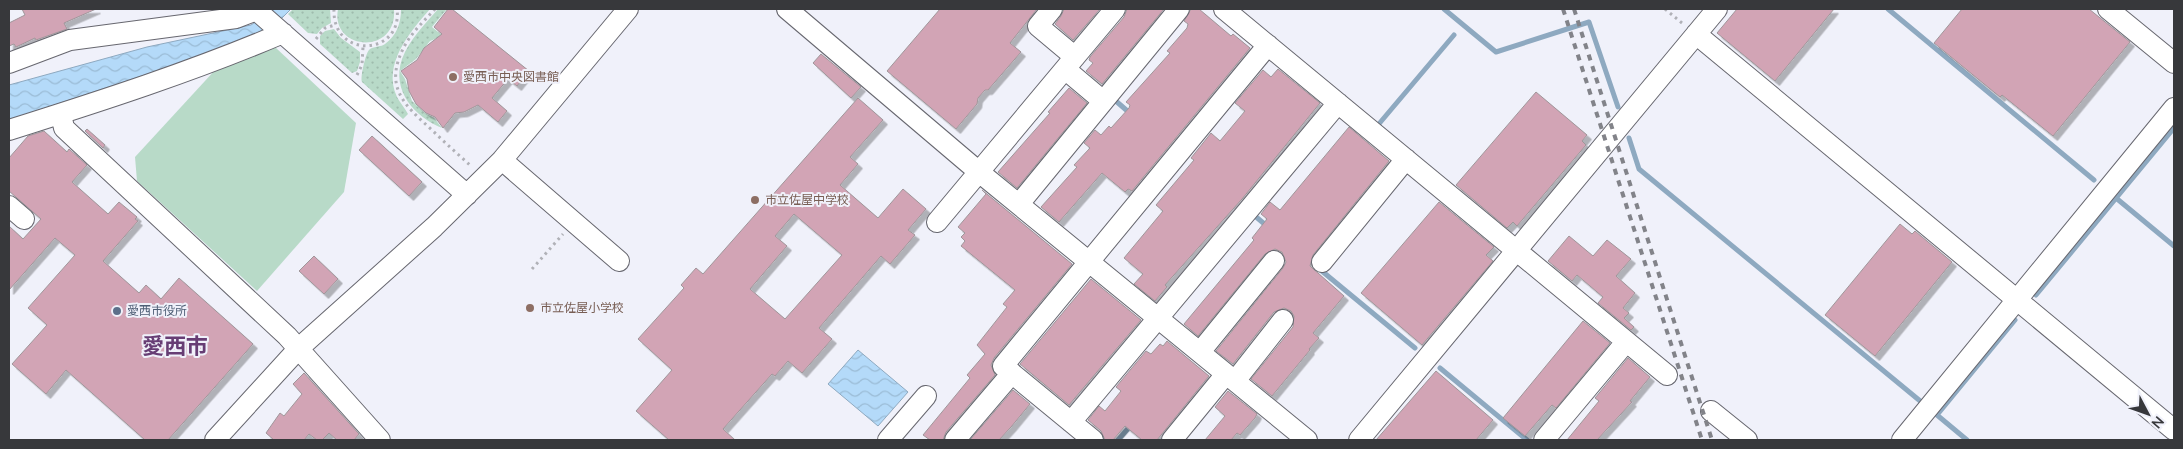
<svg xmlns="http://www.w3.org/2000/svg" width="2183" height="449" font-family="'Nunito Sans','Noto Sans JP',sans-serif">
  <defs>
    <pattern id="grass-dots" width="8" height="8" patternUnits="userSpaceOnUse" patternTransform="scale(1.25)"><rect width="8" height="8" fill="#b8dac8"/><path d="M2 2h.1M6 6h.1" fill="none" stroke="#9fbcad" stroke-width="1.8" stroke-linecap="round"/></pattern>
    <pattern id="water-waves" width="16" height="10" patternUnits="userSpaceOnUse" patternTransform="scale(1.25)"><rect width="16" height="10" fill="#b4daf9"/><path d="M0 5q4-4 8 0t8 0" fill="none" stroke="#9bbcd6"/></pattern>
    <filter id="shadow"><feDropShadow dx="4.5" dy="4.5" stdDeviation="0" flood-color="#0004"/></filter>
  </defs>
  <rect width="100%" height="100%" fill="#f0f1fa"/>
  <!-- grass -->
  <path fill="url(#grass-dots)" d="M293 9H330L331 23 322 28 317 34 308 33 288 14Z
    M338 9H394C398 56 330 51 338 9Z
    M401 9H430C410 32 382 64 397 97 400 103 405 108 408 114L403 119 362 82C360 77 366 51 370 49 375 46 381 47 385 44 397 35 401 23 401 9Z
    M438 9H447L432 27 443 36 430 41 416 59 400 71 405 79 412 101 425 113 434 118 442 128C415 117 391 91 402 59 409 40 425 24 438 9Z
    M334 29 341 38 360 52V62L357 71 352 73 320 44V36L325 31Z"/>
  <!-- garden -->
  <path fill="#b8dac8" d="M275 47 356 123 344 192 257 291 137 181 135 157 216 69Z"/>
  <!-- water -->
  <path fill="url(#water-waves)" stroke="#8ea9c0" d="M275 9H291L272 28 259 37 9 120V85L147 47 251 25Z
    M858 350 908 392 878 426 828 384Z"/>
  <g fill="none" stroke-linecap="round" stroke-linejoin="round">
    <!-- stream -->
    <path stroke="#8ea9c0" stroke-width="5" d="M1444 9 1496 52 1589 22 1618 107
      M1888 9 2094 180
      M1117 102 1132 115
      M1378 125 1454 35
      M1629 138 1639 169 1925 405
      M2116 198 2174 246
      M1255 216 1268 227
      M1317 267 1415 348
      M2036 295 2174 128
      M1440 368 1527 440
      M1932 410 1937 415 2015 320
      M1937 415 1967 440
      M1118 440 1133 423"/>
  </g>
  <!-- building -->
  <path fill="#d2a4b5" stroke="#a0969a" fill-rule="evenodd" filter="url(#shadow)" d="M22 9H96L64 23 67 29 36 40 35 38 16 47 14 44 9 46V23L25 15Z
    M448 9H452L529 71 517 86 508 79 492 98 507 111 498 122 478 105 464 112 455 113 443 128 435 117 426 113 416 104 409 91 407 79 401 71 417 60 424 48 442 34 434 27Z
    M940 9H1037L1010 43 1021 52 988 90H985L978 98 977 104 956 129 887 71Z
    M1064 9H1100L1073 40 1055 24 1061 16Z
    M1127 9H1164L1102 84 1086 71 1093 63 1089 60 1090 57 1124 17Z
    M1191 9H1199L1231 36 1233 34 1250 48 1132 191 1128 189 1125 192 1102 173 1059 222 1041 207 1077 167 1074 165 1090 148 1084 143 1095 130 1101 135 1109 126 1111 128 1129 108 1130 105 1126 102 1170 53 1167 51 1187 28 1188 24 1184 21Z
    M1737 9H1834L1775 81 1717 33Z
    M1962 9H2089L2130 42 2053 136 2002 95 2000 97 1934 43Z
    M821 54 861 87 851 98 813 63Z
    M1278 69 1320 103 1242 199 1165 285 1167 287 1155 301 1134 284 1143 274 1124 258 1163 211 1156 205 1194 160 1191 158 1211 133 1220 141 1245 111 1235 103 1263 70 1271 77Z
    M1069 88 1087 103 1017 188 998 172 1050 113 1048 112Z
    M1536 92 1587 135 1582 141 1586 145 1517 226 1513 222 1507 228 1456 185Z
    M858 98 883 120 850 157 858 164 840 185 878 218 903 189 926 209 908 230 915 235 890 264 881 256 819 328 832 339 802 373 788 361 775 376 772 374 723 429 735 440H669L636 411 672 370 638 339 684 288 681 285 696 268 703 274ZM794 214 842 255 785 319 750 289 787 246 775 236Z
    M1349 127 1389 161 1313 255 1310 266 1344 296 1313 333 1319 338 1309 349 1310 350 1272 396 1251 379 1293 327 1294 316 1291 311 1284 308 1274 312 1233 364 1216 351 1283 268 1286 262 1282 252 1275 249 1265 254 1198 336 1184 324 1254 240 1252 238 1267 219 1261 214 1270 202 1280 210Z
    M87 129 105 145 103 148 85 131Z
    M44 131 67 152 69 149 87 165 72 182 108 214 119 202 137 217 135 219 138 221 103 261 139 293 146 285 161 299 179 278 253 344 168 440H145L66 370 46 394 12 364 47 325 28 308 75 255 55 238 9 290V226L23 239 41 219 9 191V158L28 136Z
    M372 136 422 182 409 196 359 150Z
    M982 190 1072 264 994 358 991 365 995 375 946 432 943 440H930L923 435 970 378 967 375 985 354 977 345 1007 307 1003 304 1015 290 961 246 965 241 961 237 965 233 958 227 986 194Z
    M1439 202 1494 247 1486 255 1493 261 1422 345 1361 293Z
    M1900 224 1912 234 1915 231 1952 262 1875 356 1825 315Z
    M1569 236 1593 256 1607 240 1631 259 1616 276 1635 293 1623 308 1629 313 1624 318 1634 327 1631 330 1598 303 1603 297 1577 275 1572 281 1548 261Z
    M314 256 338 279 324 294 299 271Z
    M1091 279 1141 320 1069 405 1020 364Z
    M1583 321 1610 343 1556 408 1552 405 1525 436 1503 418Z
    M1167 341 1209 376 1157 440H1142L1125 426 1113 440H1105L1101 431 1088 420 1099 406 1105 411 1121 391 1116 387 1146 351 1151 354 1160 344 1163 346Z
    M1628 358 1650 377 1630 401 1632 402 1597 440H1567L1599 401 1595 398Z
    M1436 371 1493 420 1476 440H1376Z
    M304 373 359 434 354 440H337L329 433 322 440H317L309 434 304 440H274L266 433 280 413 284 416 302 394 293 384Z
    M1013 390 1030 404 1011 427 999 440H970Z
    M1228 391 1257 414 1255 418 1240 435 1237 433 1231 440H1205L1225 416 1215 407Z"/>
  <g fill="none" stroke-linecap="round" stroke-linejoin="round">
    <!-- minor casing -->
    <g stroke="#67676f" stroke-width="22">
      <path id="minor" d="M255 9 467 195
        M787 9 979 172 1307 440
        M1052 9 1038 26 1075 57
        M1224 9 1667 375
        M2108 9 2174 63
        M1696 34 2174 430
        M9 63 70 40 236 18 259 9
        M1065 69 1103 101
        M61 114 64 128 287 336 380 440
        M9 130C101 101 194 71 283 33
        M502 160 619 261
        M1019 204 1179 9
        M9 206 24 219
        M937 222 1115 9
        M1322 262 1406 159
        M1200 352 1274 261
        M1235 381 1283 320
        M1711 411 1747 440
        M1071 422 1338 103
        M215 440 299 348 434 227 502 160 628 9
        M888 440 926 396
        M955 440 1012 373
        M1093 440 1003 366 1268 45
        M1172 440 1226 374
        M1359 440 1717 9
        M1544 440 1626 342
        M1902 440 2174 108"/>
    </g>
    <!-- path -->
    <path stroke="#b0b1b7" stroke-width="3" stroke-dasharray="2.5 4" stroke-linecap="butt" d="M334 9C332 60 403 56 397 9
      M435 9C425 20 413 31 405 45 383 86 403 104 432 130 445 143 459 155 472 167
      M1665 9 1682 23
      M316 39 325 28 335 25
      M357 75 362 65 363 47
      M532 269 563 234"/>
    <!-- minor -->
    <use href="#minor" stroke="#fff" stroke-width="20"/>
    <!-- rail -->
    <path stroke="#828389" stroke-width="4" stroke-dasharray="6 6" stroke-linecap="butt" d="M1563 9 1702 440
      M1574 9 1712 440"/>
  </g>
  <!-- markers -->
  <g fill="#8d6e63" stroke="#f0f1fa" stroke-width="2">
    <circle cx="453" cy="77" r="5"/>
    <circle cx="755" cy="200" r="5"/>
    <circle cx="530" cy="308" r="5"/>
  </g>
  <circle fill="#5c6f8a" stroke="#f0f1fa" stroke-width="2" cx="117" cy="311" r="5"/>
  <g text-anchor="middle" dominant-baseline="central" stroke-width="4" stroke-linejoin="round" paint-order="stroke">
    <!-- education labels -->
    <g font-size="12" fill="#785e54" stroke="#f0f1fa" text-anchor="start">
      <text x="463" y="77">愛西市中央図書館</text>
      <text x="765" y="200">市立佐屋中学校</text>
      <text x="540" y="308">市立佐屋小学校</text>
    </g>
    <!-- service labels -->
    <g font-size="12" fill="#4e5e75" stroke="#f0f1fa" text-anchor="start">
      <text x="127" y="311">愛西市役所</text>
    </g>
    <!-- town labels -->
    <g font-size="22" font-weight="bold" fill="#673d74" stroke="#f0f1fa">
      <text x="175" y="347">愛西市</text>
    </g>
  </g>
  <!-- border -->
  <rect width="2183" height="449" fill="none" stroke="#37383b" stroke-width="20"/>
  <!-- north arrow -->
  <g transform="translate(2148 414) rotate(131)" stroke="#f0f1fa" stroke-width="4" paint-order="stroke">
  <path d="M0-4L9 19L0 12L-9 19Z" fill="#37383b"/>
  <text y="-8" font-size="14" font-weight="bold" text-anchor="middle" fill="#37383b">N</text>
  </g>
</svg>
